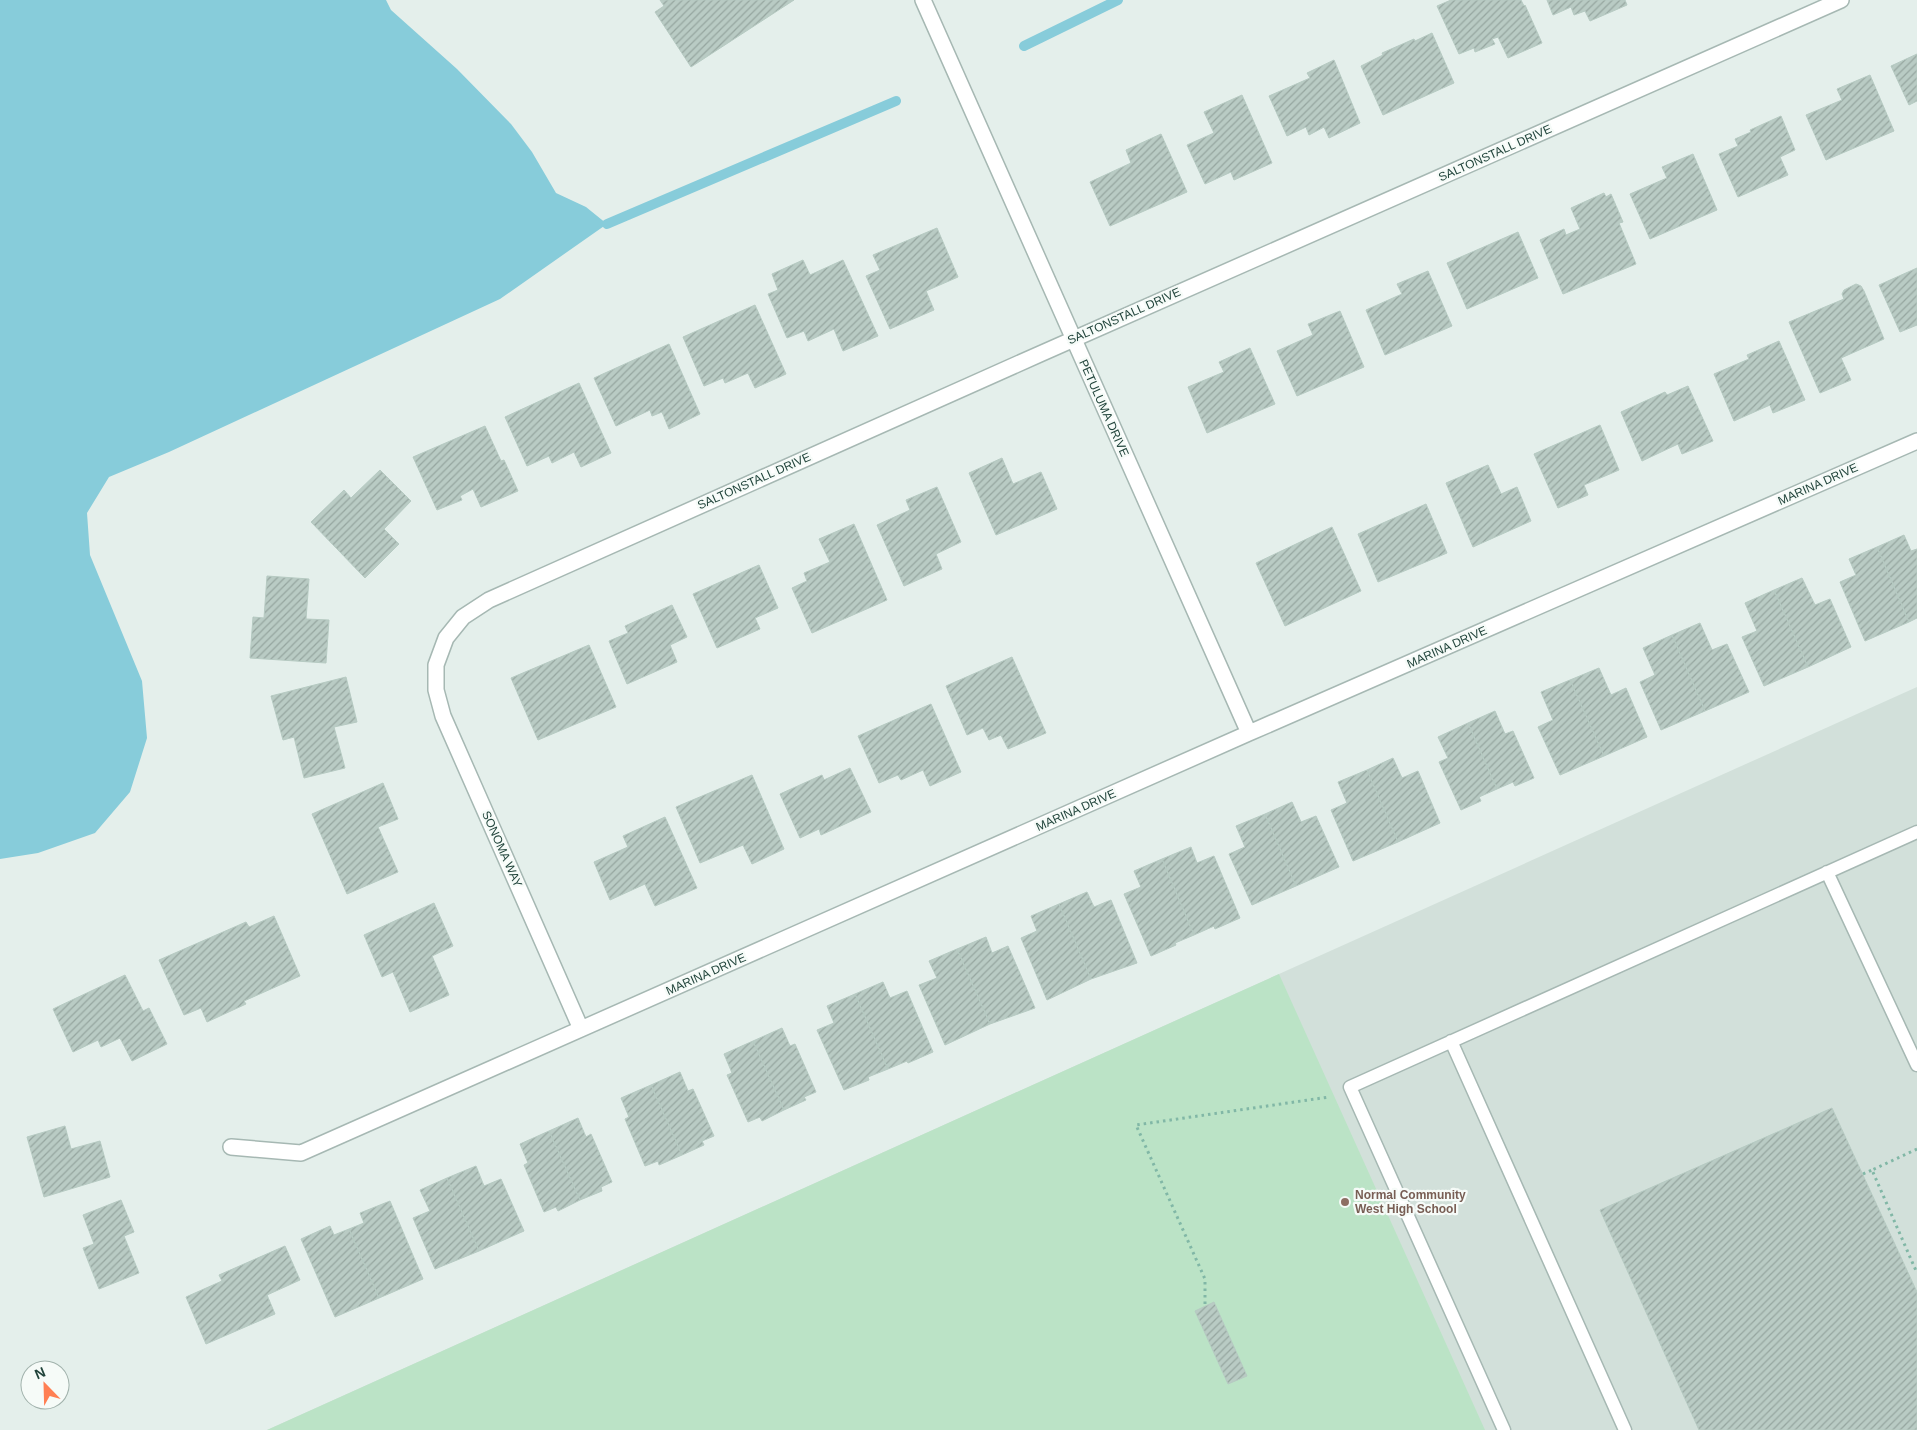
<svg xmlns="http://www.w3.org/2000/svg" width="1917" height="1430" font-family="Helvetica,sans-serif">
  <defs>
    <pattern id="building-hatch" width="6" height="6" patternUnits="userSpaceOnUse" patternTransform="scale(1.25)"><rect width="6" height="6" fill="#b9cbc4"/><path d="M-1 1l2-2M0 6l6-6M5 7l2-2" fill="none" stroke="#96a6a0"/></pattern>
  </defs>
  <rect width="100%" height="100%" fill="#e4efeb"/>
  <!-- built -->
  <path fill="#d2e0da" d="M1917 687V1430H267L1279 974Z"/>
  <!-- park -->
  <path fill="#bbe3c6" d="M1279 974 1485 1430H267Z"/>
  <!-- water -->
  <path fill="#87ccda" d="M0 0H386L391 10 457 69 511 124 532 152 556 193 586 207 607 224 500 299 169 452 109 477 87 513 90 555 142 681 147 738 130 792 95 833 38 853 0 859Z"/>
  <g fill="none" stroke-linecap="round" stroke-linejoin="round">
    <!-- stream -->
    <path stroke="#87ccda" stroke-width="10" d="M1024 46 1118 0
      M607 224 896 101"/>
  </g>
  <!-- building -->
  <path fill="url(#building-hatch)" stroke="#b6cac2" d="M660 0H794L691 67 655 12 664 6Z
    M1451 0H1521L1524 6 1525 5 1542 43 1508 58 1498 37 1492 39 1495 44 1475 52 1474 48 1459 54 1437 6Z
    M1547 0H1625L1627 5 1590 21 1585 11 1574 15 1571 7 1553 15Z
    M1432 33 1454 83 1383 115 1361 66 1383 55 1382 53 1414 39 1415 41Z
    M1917 54V101L1909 105 1891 66Z
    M1334 60 1360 123 1329 138 1324 127 1309 135 1306 127 1287 136 1269 96 1310 78 1307 73Z
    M1870 75 1894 131 1826 160 1806 115 1842 100 1837 89Z
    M1242 95 1272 163 1234 180 1231 172 1205 184 1187 145 1214 133 1204 112Z
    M1781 116 1795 150 1780 157 1788 175 1738 197 1719 154 1738 146 1735 139 1751 132 1750 130Z
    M1161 134 1187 192 1110 226 1090 182 1131 163 1126 150Z
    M1693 154 1717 210 1650 239 1630 194 1667 178 1662 167Z
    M1604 193 1606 197 1611 194 1623 222 1619 223 1636 264 1563 294 1540 240 1564 229 1566 235 1580 229 1571 208Z
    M937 228 958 277 926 291 934 310 890 329 866 276 880 270 873 255Z
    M1518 232 1538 278 1467 309 1447 263Z
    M803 260 810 275 843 260 878 336 843 351 834 329 808 341 804 331 787 338 768 294 778 290 772 274Z
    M1917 268V325L1900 332 1879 285Z
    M1428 271 1452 326 1385 355 1366 310 1402 294 1397 284Z
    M1856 284 1861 286 1864 291 1884 339 1841 358 1851 380 1820 393 1789 322 1844 299 1842 294 1844 290Z
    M755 305 786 374 755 388 748 373 725 383 723 378 704 386 683 337Z
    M1340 311 1364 367 1297 396 1277 351 1313 335 1308 324Z
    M1779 341 1805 400 1773 413 1770 405 1734 421 1714 374 1749 359 1747 355Z
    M669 344 700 414 669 429 662 412 652 416 650 410 616 426 594 378Z
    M1250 348 1275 404 1207 433 1188 387 1224 372 1219 362Z
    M579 383 611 453 581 467 574 452 552 463 549 456 527 466 505 417Z
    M1688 386 1713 441 1682 454 1678 444 1642 461 1621 412 1665 392 1667 395Z
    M1600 425 1619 470 1584 485 1588 495 1558 508 1534 454Z
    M485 426 501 461 504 460 518 491 481 507 473 489 460 496 462 500 437 510 413 457Z
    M1002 458 1013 484 1041 472 1057 509 996 535 969 473Z
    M1488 465 1501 494 1517 487 1531 521 1473 547 1446 483Z
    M380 470 411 501 384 529 399 544 365 578 311 522 344 490 351 498Z
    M937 487 961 542 936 554 942 569 904 586 877 525 910 510 906 500Z
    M1426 504 1447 553 1378 582 1358 534Z
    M854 524 887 600 812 633 792 588 807 581 804 573 830 562 819 539Z
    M1332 527 1361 591 1285 626 1256 563Z
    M1904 535 1911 551 1917 549V618L1909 622 1877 547Z
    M1877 547 1909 622 1865 641 1840 582 1856 575 1849 559Z
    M759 565 778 608 755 618 760 629 717 648 693 594Z
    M267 576 309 579 306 619 329 620 326 663 250 658 253 617 264 618Z
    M1802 578 1815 605 1830 599 1851 647 1808 667 1774 590Z
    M1774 590 1808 667 1764 686 1742 637 1757 631 1745 603Z
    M672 605 687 637 670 645 677 662 627 684 609 641 628 633 625 626Z
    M1700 623 1712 650 1727 644 1749 692 1705 711 1672 635Z
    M1672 635 1705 711 1661 730 1640 682 1655 675 1643 648Z
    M589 645 616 707 538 740 511 678Z
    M1012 657 1046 733 1008 749 1001 735 989 740 983 728 967 735 946 686Z
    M1599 668 1611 695 1626 688 1647 737 1604 756 1570 680Z
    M346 677 357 722 334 727 345 768 304 778 294 737 283 740 271 696Z
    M1570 680 1604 756 1560 775 1538 727 1553 720 1541 692Z
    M931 704 961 772 930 786 923 770 901 780 898 775 879 783 858 736Z
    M1495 711 1505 734 1513 731 1534 778 1515 786 1513 782 1497 789 1468 723Z
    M1468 723 1497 789 1479 797 1481 801 1461 810 1439 762 1448 758 1438 737Z
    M1393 758 1402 778 1418 771 1440 823 1398 842 1367 770Z
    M850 768 871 812 821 835 819 829 800 838 780 794 822 775 824 780Z
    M1367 770 1398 842 1353 861 1331 810 1347 803 1338 782Z
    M752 775 784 849 752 864 743 845 700 863 676 807Z
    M383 783 398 819 378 827 398 872 347 894 312 814Z
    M1292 802 1301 822 1316 816 1339 867 1296 886 1265 814Z
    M1265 814 1296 886 1252 905 1229 854 1245 847 1236 826Z
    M665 817 697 888 655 906 645 884 610 900 594 862 628 847 623 836Z
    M1191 847 1197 863 1214 856 1240 918 1215 929 1214 926 1194 935 1162 859Z
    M1162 859 1194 935 1175 943 1176 945 1151 956 1124 894 1141 887 1134 871Z
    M1087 892 1094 907 1111 900 1137 963 1091 979 1059 904Z
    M434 903 453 946 432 956 449 995 410 1012 393 972 382 977 364 935Z
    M1059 904 1091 979 1047 1000 1021 938 1037 931 1031 916Z
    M274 916 300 976 244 1001 246 1004 207 1022 201 1008 184 1015 159 960 246 922 249 927Z
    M986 937 992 953 1008 946 1035 1008 990 1024 957 949Z
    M957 949 990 1024 945 1045 919 985 937 978 929 961Z
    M125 975 143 1011 149 1008 167 1044 132 1061 120 1038 101 1047 98 1040 73 1052 53 1009Z
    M883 982 890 998 907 991 933 1052 908 1063 907 1061 888 1069 855 994Z
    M855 994 888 1069 868 1077 869 1080 844 1090 817 1030 834 1023 827 1006Z
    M782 1028 790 1046 795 1044 816 1092 804 1097 806 1100 784 1110 753 1041Z
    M753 1041 784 1110 762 1121 760 1117 748 1122 727 1075 732 1073 724 1054Z
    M680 1072 688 1091 693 1089 714 1136 702 1141 704 1145 682 1155 651 1085Z
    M651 1085 682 1155 659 1165 658 1161 645 1166 625 1119 629 1117 621 1098Z
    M1832 1108 1917 1292V1430H1699L1600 1210Z
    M578 1118 586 1137 591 1134 612 1182 601 1187 602 1191 580 1200 549 1131Z
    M65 1126 71 1149 100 1141 110 1177 44 1197 27 1137Z
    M549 1131 580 1200 558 1211 556 1207 544 1212 524 1165 528 1163 520 1144Z
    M476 1166 484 1186 501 1179 524 1231 479 1251 447 1178Z
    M447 1178 479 1251 435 1269 413 1218 430 1211 420 1190Z
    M121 1200 134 1232 124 1236 139 1273 99 1289 83 1248 94 1244 83 1215Z
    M390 1201 423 1279 379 1298 349 1229 364 1223 360 1213Z
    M330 1226 334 1235 349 1229 379 1298 335 1317 301 1239Z
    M285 1246 300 1280 267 1295 275 1314 206 1344 186 1297 222 1281 219 1275Z
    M1214 1302 1247 1376 1228 1384 1195 1311Z"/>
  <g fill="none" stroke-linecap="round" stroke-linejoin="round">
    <!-- lane casing -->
    <g stroke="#a6b8b3" stroke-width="15">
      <path id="lane" d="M1827 872 1917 1065
        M1451 1041 1625 1430
        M1504 1430 1350 1087 1917 832"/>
    </g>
    <!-- street casing -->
    <g stroke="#a6b8b3" stroke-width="18">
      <path id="street" d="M923 0 1249 733
        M581 1029 443 716 436 690V665L446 638 463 617 489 600 1040 354 1841 0
        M231 1147 301 1153 1249 733 1917 441"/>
    </g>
    <!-- path -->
    <path stroke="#81b7a6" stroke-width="3" stroke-dasharray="2.5 4" stroke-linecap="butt" d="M1917 1149 1872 1170 1917 1273
      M1863 1174 1872 1170
      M1205 1304V1279L1136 1125 1329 1097"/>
    <!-- lane -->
    <use href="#lane" stroke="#fff" stroke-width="12"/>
    <!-- street -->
    <use href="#street" stroke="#fff" stroke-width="15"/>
  </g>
  <!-- markers -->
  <circle fill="#8d6e63" stroke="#f6fbf8" stroke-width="2" cx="1345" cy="1202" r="5"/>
  <g text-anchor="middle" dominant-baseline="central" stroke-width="4.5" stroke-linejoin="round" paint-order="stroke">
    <!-- street labels -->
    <g font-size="12" fill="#21443b" stroke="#f6fbf8">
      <text transform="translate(1495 153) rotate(-24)">SALTONSTALL DRIVE</text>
      <text transform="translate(1124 316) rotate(-24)">SALTONSTALL DRIVE</text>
      <text transform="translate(1104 408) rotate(66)">PETULUMA DRIVE</text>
      <text transform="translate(754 481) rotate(-24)">SALTONSTALL DRIVE</text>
      <text transform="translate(1818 484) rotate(-24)">MARINA DRIVE</text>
      <text transform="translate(1447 647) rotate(-24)">MARINA DRIVE</text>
      <text transform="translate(1076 810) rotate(-24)">MARINA DRIVE</text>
      <text transform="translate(502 849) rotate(66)">SONOMA WAY</text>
      <text transform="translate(706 974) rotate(-24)">MARINA DRIVE</text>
    </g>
    <!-- education labels -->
    <g font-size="12" font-weight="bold" fill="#785e54" stroke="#f6fbf8" text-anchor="start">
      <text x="1355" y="1195">Normal Community<tspan x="1355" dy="14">West High School</tspan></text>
    </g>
  </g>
  <!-- north arrow -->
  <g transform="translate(45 1385) rotate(337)"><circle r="24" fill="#f6fbf8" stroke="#a1b2ac"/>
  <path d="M0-4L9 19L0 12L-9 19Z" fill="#ff7f53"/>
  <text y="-8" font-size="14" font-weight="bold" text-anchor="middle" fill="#21443b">N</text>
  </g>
</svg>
